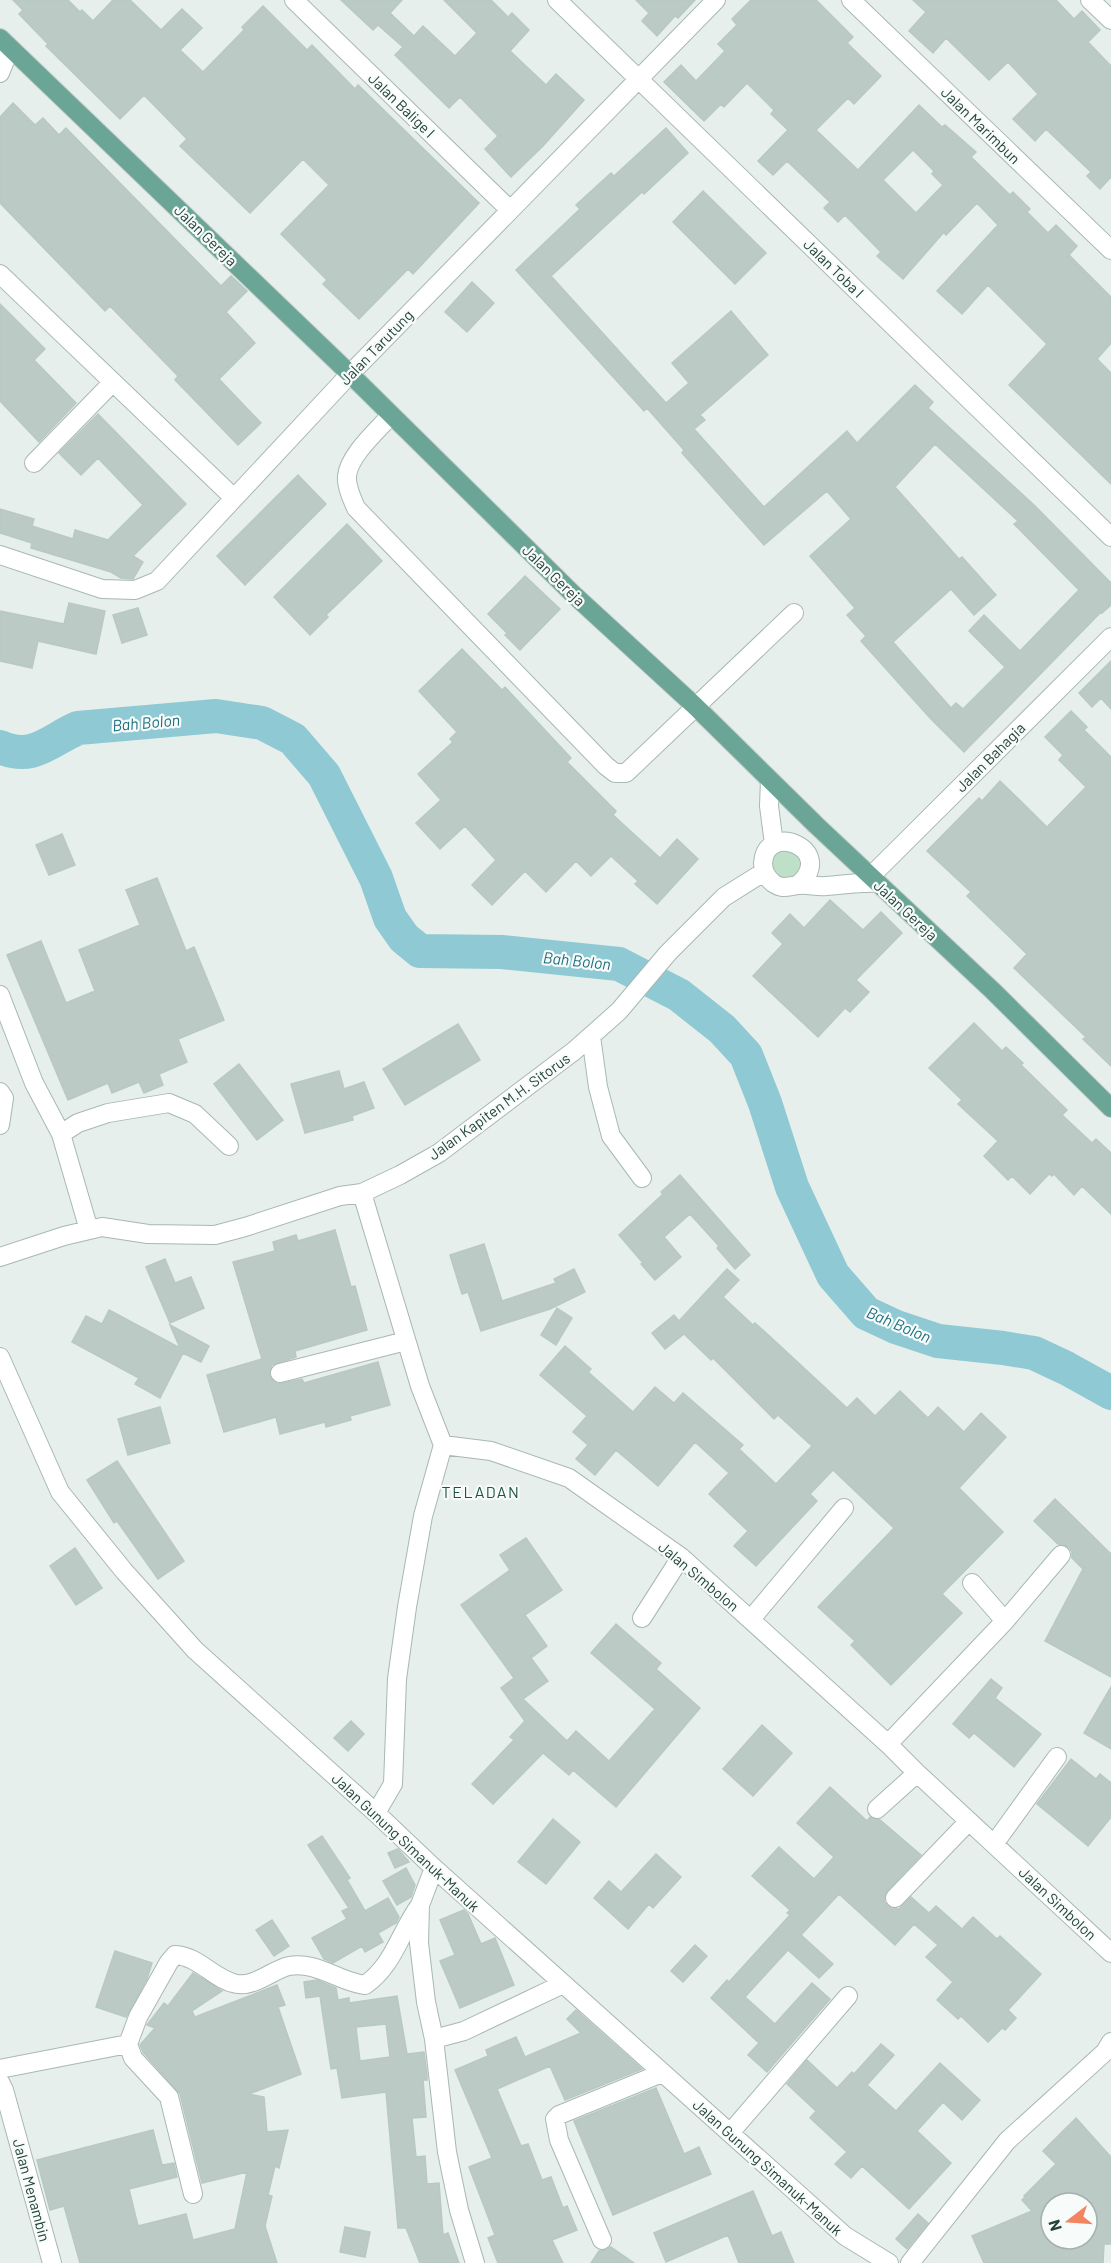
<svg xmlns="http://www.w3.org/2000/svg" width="1111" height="2263" font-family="Barlow,sans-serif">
  <rect width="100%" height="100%" fill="#e6efeb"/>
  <!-- green -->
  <path fill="#bfe0c8" d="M772 848 805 854 800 881 773 882 766 855Z"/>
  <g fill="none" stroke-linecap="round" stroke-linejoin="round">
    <!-- river -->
    <path stroke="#8ec9d4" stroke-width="34" d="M0 747C33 762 50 740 78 728L216 716 262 723 293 739 324 775 376 878 390 918 404 938 420 951 502 952 619 964 679 995 722 1029 746 1055 765 1103 792 1187 833 1275 866 1313 896 1327 938 1341 1003 1348 1034 1353 1066 1368 1111 1393"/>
  </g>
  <!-- building -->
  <path fill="#bbcac4" stroke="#b8c9c2" stroke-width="1.5" fill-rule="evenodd" d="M13 0H68L80 12 82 10 93 21 113 0H130L161 30 182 9 202 28 180 50 203 72 244 30 242 27 263 6 307 50 312 45 355 89 358 85 479 203 413 274 408 269 359 319 323 284 327 280 281 234 329 185 303 159 250 213 180 146 187 139 144 95 120 119 46 46 48 44 19 14 23 10Z
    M341 0H402L390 13 414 36 423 26 455 56 477 33 444 0H491L508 17 512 13 529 30 510 51 546 85 556 74 584 100 543 146 511 177 485 149 498 136 460 97 449 108 395 55 403 47 378 25 373 30Z
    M636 0H695L678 18 675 16 657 36 642 21 649 13Z
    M751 0H816L853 37 847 43 881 76 854 104 848 98 816 130 858 170 919 105 942 127 945 125 976 152 971 157 1010 195 1013 192 1030 209 1027 212 1048 233 1056 225 1077 246 1069 255 1111 297V343L1097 359 1111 373V484L1009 385 1047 344 988 285 962 314 937 291 998 225 977 203 946 235 944 232 903 279 877 256 881 252 845 215 838 222 824 208 830 202 787 161 773 175 758 161 788 130 771 114 774 110 747 83 724 107 721 104 704 121 664 82 681 65 696 81 725 51 718 44 737 25 732 19ZM913 150 934 171 932 174 943 185 916 213 883 180Z
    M913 0H1056L1074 19 1082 11 1100 30 1088 42 1111 66V177L1100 189 1087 176 1091 172 1046 129 1035 141 1013 119 1038 94 1008 62 989 80 946 38 933 53 909 31 926 12Z
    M13 103 35 125 43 118 59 135 66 128 221 286 231 276 247 291 226 312 255 343 219 379 261 423 238 445 175 380 178 376 110 306 105 311 0 203V117Z
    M666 128 688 153 644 194 642 192 551 276 666 403 689 383 672 363 731 311 768 355 700 415 705 420 694 429 764 507 847 431 857 443 915 385 933 402 928 408 1034 505 1111 583V605L1102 613 1101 612 964 752 930 718 861 641 866 636 847 615 855 608 810 556 851 519 827 491 764 545 682 453 684 450 647 408 644 411 516 270 580 209 576 205 611 173 614 176ZM935 444 1018 521 1014 524 1079 590 1020 651 984 615 969 631 1005 667 963 709 956 703 951 708 893 642 951 589 974 615 996 595 962 557 959 559 895 487Z
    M703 191 766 253 735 284 673 222Z
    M472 282 494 303 467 332 445 312Z
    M0 304 45 349 34 360 76 403 39 442 0 401Z
    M98 414 186 504 133 556 143 562 133 579 121 578 111 572 31 548 32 543 0 533V509L34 519 32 526 73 539 75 530 108 540 143 505 98 458 81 475 59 453Z
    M298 475 326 504 245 585 217 556Z
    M347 524 382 561 326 615 328 617 310 635 274 597Z
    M525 576 560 609 520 650 505 635 507 633 488 614Z
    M69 603 105 611 96 654 38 641 32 668 0 661V611L64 624Z
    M138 608 147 635 122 643 113 615Z
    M462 649 502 690 505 687 571 758 567 762 616 811 613 815 660 858 677 839 698 859 657 904 635 884 638 881 611 856 591 876 576 861 546 892 525 871 492 905 472 885 496 860 465 826 440 849 416 823 441 800 418 774 453 742 450 739 457 732 419 691Z
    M1111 661V709L1101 698 1092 707 1079 693Z
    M1071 711 1087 727 1084 730 1111 757V1066L1083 1039 1086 1037 1014 968 1027 954 967 896 971 892 927 851 979 798 982 801 1000 781 1047 827 1086 787 1059 760 1063 755 1045 737Z
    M62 834 75 865 49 875 36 845Z
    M157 878 186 951 194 947 224 1020 178 1039 187 1062 159 1074 163 1085 144 1093 139 1082 112 1093 108 1083 68 1100 7 955 41 941 66 1003 95 991 79 950 140 925 126 890Z
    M830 900 863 930 881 912 902 933 856 980 869 992 850 1012 845 1008 818 1037 753 976 783 944 772 933 790 914 804 928Z
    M974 1023 1002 1051 1006 1047 1023 1063 1021 1065 1067 1110 1062 1115 1092 1143 1096 1139 1111 1153V1214L1082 1186 1074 1195 1054 1174 1052 1176 1049 1174 1030 1194 1012 1176 1008 1180 984 1156 998 1141 958 1104 962 1100 929 1068Z
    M458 1024 480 1060 405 1105 383 1069Z
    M239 1064 283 1120 257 1140 214 1084Z
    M339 1071 344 1089 364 1082 374 1108 352 1116 353 1120 305 1133 291 1084Z
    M680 1175 750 1255 735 1269 717 1248 719 1246 690 1214 664 1237 681 1257 655 1280 641 1264 643 1263 619 1235 663 1194 661 1192Z
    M335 1230 351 1287 355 1286 367 1330 295 1351 296 1357 272 1365 269 1376 278 1384 302 1379 304 1383 378 1362 390 1405 350 1416 351 1420 326 1427 325 1422 280 1434 276 1417 224 1432 207 1375 262 1359 233 1262 275 1251 273 1242 296 1235 298 1241Z
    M484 1244 502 1301 556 1283 554 1279 574 1269 585 1292 550 1309 481 1331 468 1292 462 1294 450 1255Z
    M165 1259 175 1283 191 1277 204 1308 170 1323 146 1267Z
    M727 1269 739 1280 723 1297 753 1325 755 1323 777 1343 847 1408 857 1398 875 1416 900 1391 928 1418 938 1407 964 1432 981 1413 1006 1437 959 1488 1003 1532 942 1594 962 1613 891 1685 851 1645 855 1641 818 1607 894 1528 833 1470 810 1494 817 1501 756 1566 734 1546 748 1531 709 1494 729 1473 695 1442 658 1486 616 1450 595 1475 576 1459 588 1445 573 1432 587 1416 540 1375 565 1346 591 1369 588 1372 633 1412 655 1387 674 1403 683 1393 743 1445 739 1449 776 1484 812 1446 778 1415 774 1419 713 1358 711 1360 684 1334 665 1349 652 1333 674 1315 679 1321Z
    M557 1308 572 1318 556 1345 541 1335Z
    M109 1310 180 1348 170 1325 209 1346 201 1362 183 1353 160 1398 135 1384 139 1378 72 1342 86 1316 102 1324Z
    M160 1407 170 1443 128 1455 118 1419Z
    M117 1461 184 1561 158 1579 117 1521 114 1523 87 1480Z
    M1055 1499 1111 1554V1677L1045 1641 1083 1569 1072 1558V1552L1069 1547 1058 1544 1034 1521Z
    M526 1538 562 1590 525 1615 547 1646 531 1658 548 1681 523 1699 567 1741 576 1731 609 1761 655 1709 591 1653 616 1624 661 1663 656 1669 700 1708 616 1807 573 1770 569 1775 543 1753 493 1804 472 1784 514 1740 510 1737 525 1721 501 1688 514 1678 461 1605 510 1570 500 1555Z
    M75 1548 102 1588 76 1605 50 1566Z
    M991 1679 1002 1688 995 1698 1041 1734 1014 1767 974 1733 969 1738 953 1724Z
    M1111 1687V1749L1084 1733Z
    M351 1721 364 1734 348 1751 334 1738Z
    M762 1725 792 1753 753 1796 723 1769Z
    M1071 1759 1096 1779 1100 1774 1111 1783V1817L1088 1846 1037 1804Z
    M830 1787 867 1821 870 1817 880 1820 921 1855 887 1891 884 1901 888 1906 899 1909 911 1897 929 1913 936 1906 962 1929 973 1917 997 1939 1000 1936 1041 1974 1008 2010 1016 2018 1005 2030 1002 2028 988 2042 961 2016 958 2019 937 2000 953 1982 926 1957 938 1945 914 1924 895 1945 839 1894 801 1935 833 1964 819 1978 788 1950 745 1997 775 2024 812 1983 830 1999 767 2072 748 2055 759 2043 711 1998 727 1980 729 1982 790 1915 787 1913 790 1910 752 1876 779 1847 814 1879 834 1857 797 1823Z
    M553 1819 580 1842 546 1884 518 1862Z
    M322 1836 350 1878 347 1880 365 1911 388 1898 399 1917 396 1923 378 1933 383 1942 365 1952 362 1946 333 1963 324 1959 312 1938 347 1919 342 1911 349 1908 308 1845Z
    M398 1849 409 1862 395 1868 388 1853Z
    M656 1854 681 1877 653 1908 649 1904 628 1929 594 1898 609 1881 621 1892Z
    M406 1868 415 1885 411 1897 397 1905 383 1881Z
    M464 1910 468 1914 481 1944 495 1938 514 1985 460 2008 440 1961 455 1955 440 1920Z
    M272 1920 289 1946 274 1956 256 1930Z
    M695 1945 707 1956 683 1982 671 1971Z
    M115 1951 152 1963 147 1979 126 2017 96 2007Z
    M193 1973 222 1991 192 2011 195 2017 277 1985 285 2005 278 2007 301 2074 249 2094 264 2097 267 2132 288 2130 279 2168 275 2166 268 2195 272 2196 265 2226 277 2263H80L64 2206 50 2210 37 2160 153 2130 162 2165 174 2163 177 2177 129 2189 138 2226 186 2214 193 2240 235 2229 247 2172 202 2183 180 2094 143 2052 140 2045 155 2028 147 2025 164 2003 168 2006Z
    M317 1980 336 1988 338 2000 349 1998V2003L397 1996 407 2054 424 2052 427 2075V2080H423L426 2117 412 2118 416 2157 425 2156 427 2184 439 2183 443 2235 448 2233 459 2263H420L406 2228H398L386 2092 342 2098 337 2068 331 2069 320 1996 306 1998 304 1982ZM386 2024 390 2057 360 2061 356 2027Z
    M576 2010 642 2069 565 2100 550 2066 497 2089 521 2146 528 2144 542 2180 551 2177 563 2208 567 2206 577 2230 552 2240 563 2263H498L488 2238 495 2235 469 2167 492 2158 455 2070 488 2056 486 2050 516 2037 525 2057 581 2033 567 2019Z
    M881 2044 894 2055 867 2085 896 2111 940 2063 980 2100 962 2120 943 2102 917 2131 951 2163 909 2209 862 2166 851 2178 835 2164 847 2152 810 2118 816 2111 787 2084 807 2060 837 2088 852 2072 854 2074Z
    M656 2088 684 2154 699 2147 711 2174 613 2215 574 2121Z
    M1076 2118 1111 2157V2244H1104L1103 2263H984L972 2236 1032 2211 1022 2200 1025 2197 1024 2196 1056 2164 1043 2151ZM1051 2203H1087V2239H1080V2246L1051 2240Z
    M753 2191 772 2236 781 2232 794 2263H739L728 2235 666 2262 654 2233Z
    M918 2214 928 2223 907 2249 896 2239Z
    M345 2227 370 2232 365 2257 340 2252Z
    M611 2247 634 2263H591L599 2251 606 2250Z"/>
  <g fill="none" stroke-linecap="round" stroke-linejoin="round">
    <!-- minor casing -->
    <g stroke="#a8b8b2" stroke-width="20">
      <path id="minor" d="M294 0 510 210
        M557 0 1111 537
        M851 0 1111 250
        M1090 0 1111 20
        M0 73 10 48
        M0 274 234 498
        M391 415C378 430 349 455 347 476 346 486 352 499 356 508L606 766 615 773H626L794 613
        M34 463 113 382
        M0 555 102 589 135 590 157 581 350 374 716 0
        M770 780 769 806 774 844
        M870 877 1111 637
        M798 885C838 850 766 820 763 863 763 871 767 878 773 883 783 890 788 886 799 885 808 884 817 887 826 886 843 885 859 882 877 883
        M0 995 34 1083 61 1134 89 1230
        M591 1036 598 1087 611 1136 642 1178
        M0 1092 4 1098 0 1125
        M61 1134 78 1123 108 1113 169 1103 195 1114 229 1146
        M362 1193 420 1386 443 1445 491 1451 569 1478 681 1557 888 1744 917 1773 1111 1953
        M0 1257 64 1236 102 1227 148 1234 215 1235 245 1227 340 1196 362 1193 400 1175 439 1153 574 1051 619 1011 668 953 724 897 764 872
        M0 1357 60 1492 124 1571 195 1650 376 1813 434 1868 845 2236 889 2263
        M280 1373 406 1341
        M972 1583 1005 1621
        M642 1618 681 1557
        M751 1619 844 1508
        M888 1744 1005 1621 1061 1555
        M877 1809 917 1773
        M376 1813 393 1784 397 1679 407 1607 423 1516 443 1445
        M994 1844 1057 1757
        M434 1868 420 1905 419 1943 426 2002 434 2039 447 2152 459 2210 475 2263
        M895 1898 969 1821
        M434 2039 464 2031 563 1984
        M0 2069 128 2044
        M0 2082 4 2090 52 2263
        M730 2133 848 1996
        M193 2194 169 2097 133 2058 128 2044 138 2017 169 1962 175 1955C199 1956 214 1980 237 1984 255 1987 274 1969 289 1966 317 1961 339 1982 365 1985 394 1965 400 1932 420 1905
        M602 2240 559 2140 555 2119 559 2115 662 2073
        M910 2263 1007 2141 1105 2052 1111 2042"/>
    </g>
    <!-- major casing -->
    <g stroke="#c2cac8" stroke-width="20">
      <path id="major" d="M0 38 350 374 573 594 695 706 816 825 993 991 1111 1108"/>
    </g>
    <!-- minor -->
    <use href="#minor" stroke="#fff" stroke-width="18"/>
    <!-- major -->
    <use href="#major" stroke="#6aa596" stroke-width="18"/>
  </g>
  <g text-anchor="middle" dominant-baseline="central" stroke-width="4.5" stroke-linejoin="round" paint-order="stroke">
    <!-- street labels -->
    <g font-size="15" fill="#24423a" stroke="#f7fbf9">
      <text transform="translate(402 105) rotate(44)">Jalan Balige I</text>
      <text transform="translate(981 125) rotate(44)">Jalan Marimbun</text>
      <text transform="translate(206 235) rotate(44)">Jalan Gereja</text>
      <text transform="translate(834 268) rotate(44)">Jalan Toba I</text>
      <text transform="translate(376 347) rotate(-46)">Jalan Tarutung</text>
      <text transform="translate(554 575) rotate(44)">Jalan Gereja</text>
      <text transform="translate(990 757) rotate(-45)">Jalan Bahagia</text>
      <text transform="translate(906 910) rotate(43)">Jalan Gereja</text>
      <text transform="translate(499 1106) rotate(-36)">Jalan Kapiten M.H. Sitorus</text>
      <text transform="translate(699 1576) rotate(40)">Jalan Simbolon</text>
      <text transform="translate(406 1842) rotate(43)">Jalan Gunung Simanuk-Manuk</text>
      <text transform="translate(1058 1903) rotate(43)">Jalan Simbolon</text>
      <text transform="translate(768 2167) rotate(42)">Jalan Gunung Simanuk-Manuk</text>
      <text transform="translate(32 2190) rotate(75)">Jalan Menambin</text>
    </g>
    <!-- water labels -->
    <g font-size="16" font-style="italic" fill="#1c6f80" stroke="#f7fbf9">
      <text transform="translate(146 722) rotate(-5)">Bah Bolon</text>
      <text transform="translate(577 960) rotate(6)">Bah Bolon</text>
      <text transform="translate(899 1324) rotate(23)">Bah Bolon</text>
    </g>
    <!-- neighbourhood labels -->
    <g font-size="16" letter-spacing="1.5" fill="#1f5548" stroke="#f7fbf9">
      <text x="481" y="1491">TELADAN</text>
    </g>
  </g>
  <!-- north arrow -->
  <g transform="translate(1069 2221) rotate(253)"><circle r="28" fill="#f7fbf9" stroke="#a3b1ad" stroke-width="1.5"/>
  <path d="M0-4.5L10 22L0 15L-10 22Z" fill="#f4845f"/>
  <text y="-9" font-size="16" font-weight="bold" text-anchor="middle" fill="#24423a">N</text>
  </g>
</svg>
